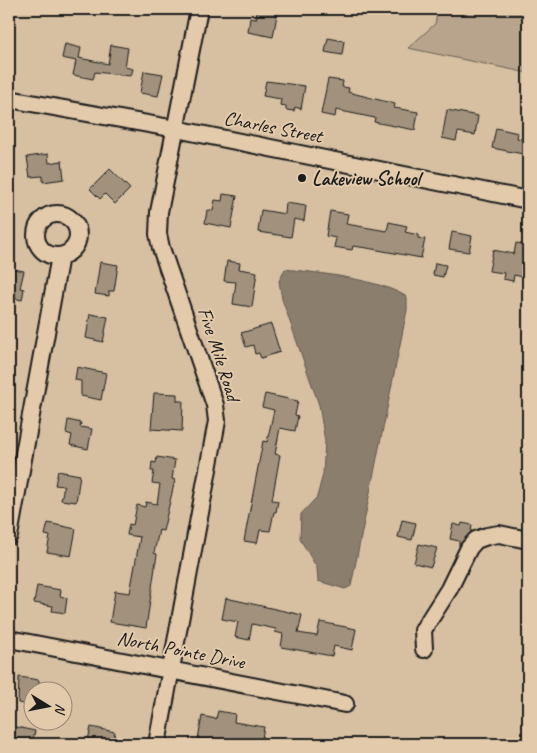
<svg xmlns="http://www.w3.org/2000/svg" width="537" height="753" font-family="Caveat,sans-serif">
  <rect width="100%" height="100%" fill="#d7c0a2"/>
  <filter id="ink" filterUnits="userSpaceOnUse"><feTurbulence type="fractalNoise" baseFrequency=".02" numOctaves="2"/><feDisplacementMap in="SourceGraphic" scale="10" xChannelSelector="R" yChannelSelector="G"/><feConvolveMatrix kernelMatrix="1 2 1 2 8 2 1 2 1" color-interpolation-filters="sRGB"/></filter>
  <g filter="url(#ink)">
    <!-- green -->
    <path fill="#b8a48c" stroke="#6a6054" d="M438 9H528V73L408 48 435 24Z"/>
    <!-- water -->
    <path fill="#8c7e6d" stroke="#5f574d" d="M285 269C319 273 379 279 407 297V310L351 586 345 589 318 581 317 568 300 539 301 514 317 497 323 474 325 441 319 405 282 299 279 281Z"/>
    <!-- building -->
    <path fill="#a2927d" stroke="#1c1c1c" d="M258 9H278L273 37 248 32 250 18 256 19Z
      M328 38 344 41 342 55 325 52Z
      M65 44 81 48 79 58 108 64 111 45 128 48 125 67 133 69 131 76 95 72 93 79 73 75 76 61 62 58Z
      M144 71 163 74 158 96 140 93Z
      M328 79 343 81 342 87 349 88 348 92 395 104 394 108 418 112 415 130 374 122 375 118 336 110 335 117 321 114Z
      M266 81 305 86 301 109 295 107 294 111 286 110V106L280 105 281 99 263 96Z
      M447 110 478 116 475 135 458 132 456 141 442 138Z
      M496 128 518 133 517 138 526 140 523 154 492 148Z
      M48 154 49 163 62 161 64 179 43 182V176L30 177 27 157Z
      M110 169 130 189 115 204 105 194 100 199 90 189Z
      M223 194 237 196 231 228 205 223 207 210 213 211 215 200 222 201Z
      M286 203 306 206 304 221 294 219 291 237 258 232 261 210 285 214Z
      M330 211 348 214 346 224 387 231 389 222 407 226 405 232 418 235V238L425 239 421 258 367 248 353 246 352 250 334 247 336 238 326 236Z
      M452 232 472 236 469 252 449 249Z
      M516 243 528 245 523 277 514 275 513 281 503 279 504 273 489 271 493 250 514 254Z
      M227 261 240 263 239 269 257 272 252 307 233 304 236 282 224 281Z
      M100 262 118 265 114 291H109V296L95 294Z
      M435 263 446 265 443 277 433 275Z
      M9 268 24 271 20 288 24 289 22 300 9 297Z
      M90 314 108 317 103 342 86 338Z
      M271 324 280 352 261 358 259 353 255 354 253 345 246 347 241 333Z
      M77 367 106 373 101 400 81 396V381L75 380Z
      M154 393 177 394V401H183L182 431 151 429Z
      M265 394 298 401 295 415 298 416 295 431 280 428 275 454 280 455 272 500 278 501 276 512H274L270 531 260 530 257 543 244 541 263 441 267 442 274 410 262 407Z
      M68 420 81 423 80 427 92 429 88 449 70 445 72 435 66 433Z
      M157 457 175 460 172 479 175 480 163 531 159 530 154 553 157 554 146 628 110 622 115 591 130 593 140 537 127 535 129 524 133 525 137 505 145 507 146 502 157 504 160 484 152 483 154 471H151L152 462 156 463Z
      M58 471 80 475 76 502 61 500 64 486 55 485Z
      M402 520 416 523 412 540 398 537Z
      M48 523 76 529 71 556 47 552 50 536 45 535Z
      M462 523 472 525 471 532 459 546V541L450 539 453 524 461 526Z
      M419 544 437 548 431 567 414 563Z
      M37 586 61 590 60 596 67 598 65 613 52 611 53 606 34 603Z
      M226 598 302 615 298 633 317 636 320 622 356 629 352 650 334 646 332 656 281 647 283 634 275 632 276 629 252 624 249 640 235 637 238 622 222 619Z
      M19 677 39 680 38 690H32V706L18 703Z
      M218 711 235 714 234 722 264 727 261 744H204L205 740 198 739 202 716 216 719Z
      M16 727 35 731 32 744H13Z
      M91 727 115 732 112 744H87Z"/>
    <g fill="none" stroke-linecap="round" stroke-linejoin="round">
      <!-- minor casing -->
      <g stroke="#1c1c1c" stroke-width="20">
        <path id="minor" d="M9 99 176 129 528 200
          M36 235a21 21 0 1 1 42 0a21 21 0 1 1-42 0Z
          M9 536 60 256
          M9 639 345 704
          M424 649 423 630 449 589 469 548 476 540 487 536 499 534 528 540
          M157 744 217 421 215 405 161 248 158 234 159 212 199 9"/>
      </g>
      <!-- minor -->
      <use href="#minor" stroke="#e3caab" stroke-width="16"/>
    </g>
  </g>
  <!-- markers -->
  <circle fill="#1c1c1c" stroke="#e3caab" stroke-width="2" cx="302" cy="178" r="5"/>
  <g text-anchor="middle" dominant-baseline="central" stroke-width="4" stroke-linejoin="round" paint-order="stroke">
    <!-- street labels -->
    <g font-size="20" fill="#1c1c1c" stroke="#e3caab">
      <text transform="translate(273 127) rotate(11)">Charles Street</text>
      <text transform="translate(219 354) rotate(72)">Five Mile Road</text>
      <text transform="translate(181 650) rotate(11)">North Pointe Drive</text>
    </g>
    <!-- poi labels -->
    <g font-size="20" font-weight="bold" fill="#1c1c1c" stroke="#e3caab" text-anchor="start">
      <text x="312" y="178">Lakeview School</text>
    </g>
  </g>
  <!-- margin -->
  <rect width="537" height="753" fill="none" stroke="#e3caab" stroke-width="30"/>
  <rect x="15" y="15" width="507" height="723" fill="none" stroke="#1c1c1c" stroke-width="2" filter="url(#ink)"/>
  <!-- north arrow -->
  <g transform="translate(48 706) rotate(100)"><circle r="24" fill="#e3caab" stroke="#938472"/>
  <path d="M0-4L9 19L0 12L-9 19Z" fill="#1c1c1c"/>
  <text y="-8" font-size="14" font-weight="bold" text-anchor="middle" fill="#1c1c1c">N</text>
  </g>
</svg>
